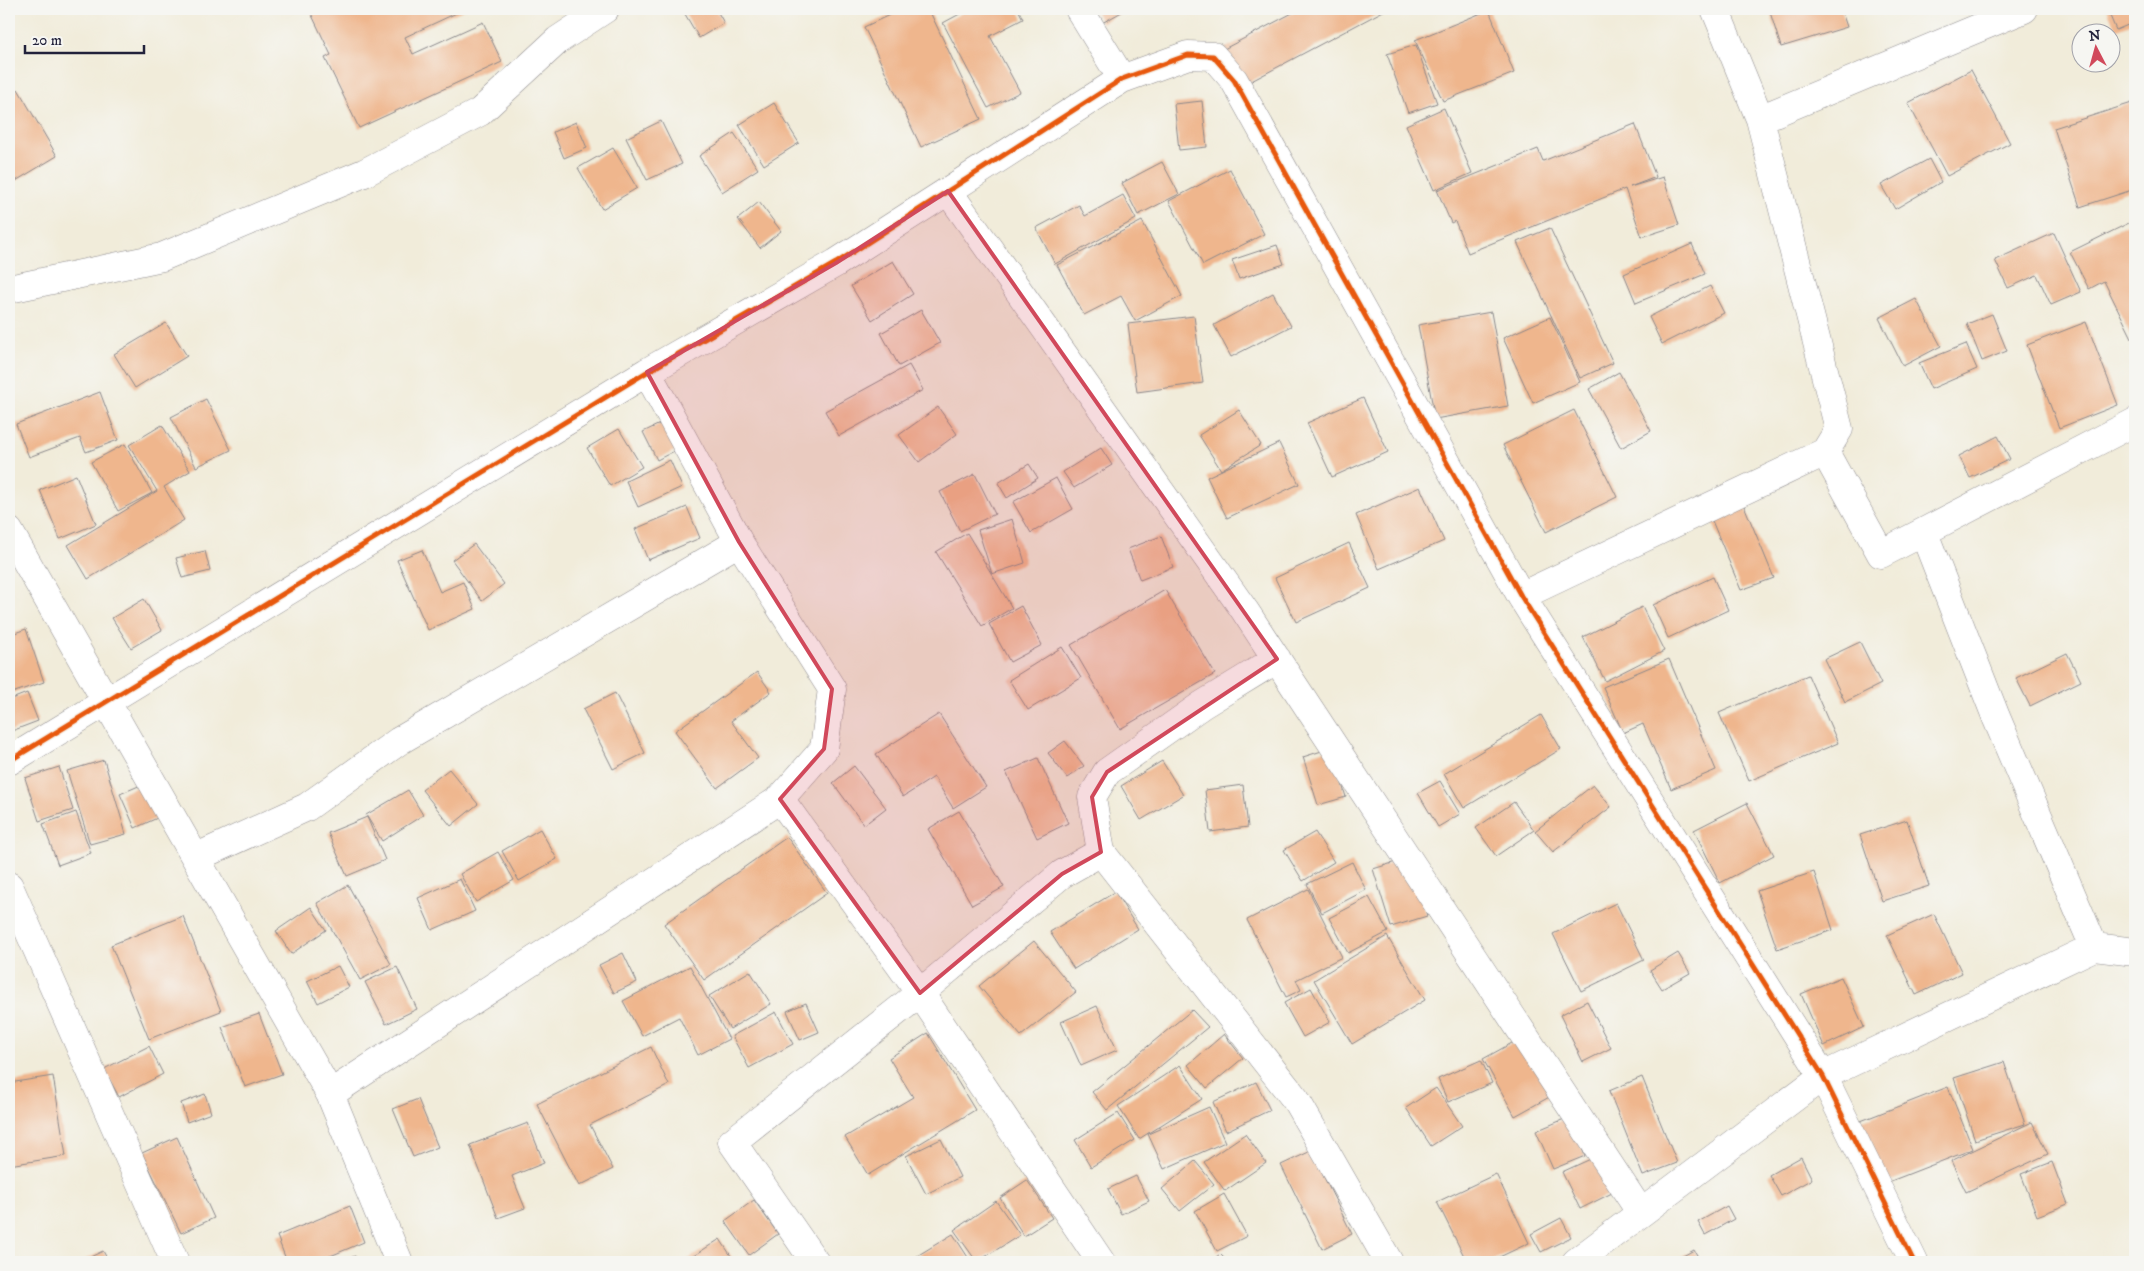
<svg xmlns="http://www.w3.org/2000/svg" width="2144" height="1271" font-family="'IM FELL DW Pica',serif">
  <rect width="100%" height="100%" fill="#f6f6f2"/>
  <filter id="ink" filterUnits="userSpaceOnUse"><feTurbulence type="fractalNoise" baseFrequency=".02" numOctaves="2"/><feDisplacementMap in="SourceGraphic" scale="10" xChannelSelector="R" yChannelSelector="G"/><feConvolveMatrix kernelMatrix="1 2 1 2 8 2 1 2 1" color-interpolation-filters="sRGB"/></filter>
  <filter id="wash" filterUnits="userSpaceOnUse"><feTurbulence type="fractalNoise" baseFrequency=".0096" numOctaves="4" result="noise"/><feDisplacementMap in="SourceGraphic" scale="20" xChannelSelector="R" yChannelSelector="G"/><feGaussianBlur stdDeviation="1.12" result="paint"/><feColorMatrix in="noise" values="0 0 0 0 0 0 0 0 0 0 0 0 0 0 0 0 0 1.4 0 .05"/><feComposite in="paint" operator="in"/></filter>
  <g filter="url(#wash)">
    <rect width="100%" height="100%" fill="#f1ecda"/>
    <g id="blocks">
      <!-- building -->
      <path fill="#efb68d" d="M309 9H465L405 37 413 54 483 22 502 62 359 128 325 58 331 55Z
        M682 9H716L724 23 699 38Z
        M902 9H937L930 12 981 119 921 147 864 27Z
        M969 9H1018L1023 19 990 36 1020 92 988 108 943 23Z
        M1094 9H1127L1102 23Z
        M1300 9H1387L1244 85 1224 49Z
        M1769 9H1841L1847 27 1781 47Z
        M2107 9H2135V22L2116 30Z
        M1489 10 1514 73 1443 101 1415 40Z
        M1416 45 1437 103 1408 113 1387 54Z
        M1971 70 2010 143 1947 176 1908 103Z
        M18 89 57 156 9 185V94Z
        M1202 101 1207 147 1179 150 1174 104Z
        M2135 102V189L2080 207 2054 128Z
        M774 103 799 143 764 165 739 125Z
        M1444 108 1472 173 1434 190 1406 125Z
        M661 121 682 164 647 180 626 138Z
        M576 122 587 148 564 158 553 132Z
        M1635 124 1656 177 1630 187 1663 177 1679 225 1642 237 1625 189 1468 253 1455 221 1451 223 1437 190 1538 149 1543 161Z
        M734 133 758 169 722 192 699 156Z
        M613 148 637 188 602 209 578 168Z
        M1929 159 1941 182 1895 209 1881 185Z
        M1162 162 1179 194 1138 215 1122 183Z
        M1230 169 1264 234 1203 265 1169 201Z
        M1123 195 1136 219 1055 264 1036 228 1079 205 1085 216Z
        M759 202 781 231 760 248 738 219Z
        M2135 220V344L2104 281 2089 289 2070 252Z
        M1142 221 1182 296 1135 321 1121 296 1084 315 1057 265Z
        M1550 228 1613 363 1580 378 1517 242Z
        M2054 233 2081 292 2051 305 2037 275 2008 288 1995 260Z
        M1692 244 1705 274 1636 303 1624 274Z
        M1277 245 1284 264 1239 279 1232 260Z
        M893 261 913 294 872 320 851 286Z
        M1710 286 1724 313 1662 344 1649 317Z
        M1273 293 1291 326 1231 357 1214 325Z
        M1916 299 1941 346 1903 366 1879 318Z
        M921 310 940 343 899 366 881 333Z
        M1491 312 1508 406 1435 419 1418 325Z
        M1992 314 2007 351 1982 361 1967 324Z
        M1194 316 1203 383 1137 392 1128 324Z
        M1550 317 1580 382 1533 403 1503 338Z
        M2086 322 2118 405 2059 428 2027 345Z
        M166 323 187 356 135 388 114 354Z
        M1966 344 1977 369 1931 389 1919 363Z
        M909 365 923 390 839 436 825 411Z
        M1619 372 1651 431 1621 448 1589 389Z
        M100 392 118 440 86 452 80 438 29 457 16 424Z
        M1363 398 1388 452 1332 477 1307 423Z
        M206 399 231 450 196 467 171 417Z
        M938 407 957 434 919 462 899 435Z
        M1239 410 1261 445 1221 470 1199 435Z
        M1574 410 1617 497 1546 532 1503 445Z
        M666 421 680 448 657 460 643 432Z
        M162 425 190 471 164 487 184 520 88 579 68 545 157 491 129 445Z
        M619 429 642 467 610 486 587 448Z
        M1998 436 2010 459 1970 478 1959 456Z
        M1279 443 1299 484 1227 518 1207 477Z
        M125 444 152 493 118 511 91 462Z
        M1101 448 1112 465 1074 488 1063 472Z
        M670 460 682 487 638 507 626 481Z
        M1029 464 1038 478 1007 498 998 483Z
        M975 474 995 514 960 531 940 492Z
        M76 475 96 524 60 539 40 490Z
        M1056 478 1073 509 1031 533 1013 502Z
        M1420 487 1444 541 1379 569 1356 515Z
        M1743 503 1774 578 1741 590 1710 516Z
        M687 507 700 538 648 560 635 529Z
        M1012 519 1025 563 992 574 978 530Z
        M967 533 1012 608 982 626 936 552Z
        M1161 536 1173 567 1140 580 1128 549Z
        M1349 543 1370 588 1296 622 1275 578Z
        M474 544 504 584 482 601 452 560Z
        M422 550 440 592 463 582 475 609 428 630 397 560Z
        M205 551 210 571 182 578 176 558Z
        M1713 577 1728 610 1668 638 1653 605Z
        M1165 590 1215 674 1120 729 1071 645Z
        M144 599 162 630 131 648 112 618Z
        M1021 606 1042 645 1010 662 989 624Z
        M1642 607 1664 651 1605 681 1583 637Z
        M26 629 44 682 9 694V635Z
        M1860 642 1881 684 1845 702 1824 659Z
        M1062 647 1081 678 1028 710 1009 680Z
        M2067 653 2081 681 2030 706 2016 678Z
        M1669 659 1716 770 1671 789 1643 724 1623 733 1603 687Z
        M757 672 771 692 731 721 758 758 717 788 675 731Z
        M1808 675 1838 743 1749 781 1719 713Z
        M27 693 38 721 9 732V700Z
        M615 693 645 753 613 769 583 709Z
        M939 714 986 787 953 808 934 777 903 797 876 754Z
        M1541 715 1561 749 1464 808 1444 774Z
        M1065 741 1084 766 1067 778 1048 753Z
        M1331 748 1346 797 1318 805 1303 757Z
        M1038 758 1068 823 1037 838 1006 772Z
        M104 760 126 834 90 844 67 771Z
        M1162 761 1183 795 1141 820 1121 786Z
        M854 766 886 808 864 825 833 783Z
        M59 767 73 810 39 821 25 778Z
        M449 769 478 804 451 826 422 790Z
        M1440 781 1460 814 1438 827 1418 793Z
        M148 782 164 815 135 828 120 794Z
        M1243 785 1248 827 1210 832 1205 790Z
        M1593 785 1611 807 1553 852 1535 831Z
        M408 790 423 815 382 841 366 815Z
        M1514 802 1534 830 1496 856 1476 828Z
        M1747 803 1774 855 1720 883 1694 830Z
        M959 811 1004 887 972 905 928 829Z
        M76 812 91 853 58 865 43 824Z
        M367 817 385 860 347 876 328 833Z
        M1907 820 1929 886 1882 901 1860 835Z
        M540 829 557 859 519 881 502 851Z
        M1315 832 1334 862 1303 881 1284 850Z
        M787 837 827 893 704 980 664 924Z
        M498 852 514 880 476 902 460 874Z
        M1409 858 1427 916 1391 927 1373 869Z
        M1352 862 1366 890 1322 913 1307 884Z
        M1814 872 1833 930 1777 949 1757 891Z
        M460 879 475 911 432 930 418 898Z
        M348 885 391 964 360 980 317 903Z
        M1308 889 1342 957 1296 980 1301 990 1286 997 1247 920Z
        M1115 892 1138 929 1074 969 1050 932Z
        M1369 897 1388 932 1348 953 1329 918Z
        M1616 903 1644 960 1581 991 1553 934Z
        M311 907 326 930 291 954 276 931Z
        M1934 914 1962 973 1916 995 1887 935Z
        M183 916 221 1011 149 1039 111 945Z
        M1387 936 1425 1000 1352 1044 1314 980Z
        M1034 941 1076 992 1021 1036 979 986Z
        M623 953 637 982 614 993 599 965Z
        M1678 953 1690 973 1662 989 1650 970Z
        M338 966 349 987 318 1003 307 981Z
        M690 966 729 1039 698 1055 679 1017 642 1036 623 1001Z
        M397 967 417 1009 386 1024 365 982Z
        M750 971 771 1004 730 1029 709 996Z
        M1841 977 1864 1027 1824 1046 1801 994Z
        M1311 988 1330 1022 1303 1037 1284 1003Z
        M1587 1001 1611 1048 1583 1062 1560 1015Z
        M806 1003 819 1032 800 1040 787 1011Z
        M1097 1006 1117 1050 1081 1066 1061 1022Z
        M1192 1010 1208 1027 1107 1110 1092 1092Z
        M776 1012 793 1044 749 1068 732 1036Z
        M259 1014 282 1074 245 1087 222 1027Z
        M928 1033 975 1110 868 1175 845 1137 913 1097 889 1058Z
        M1224 1034 1243 1058 1207 1088 1188 1065Z
        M1521 1038 1553 1095 1515 1116 1483 1059Z
        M149 1046 163 1074 119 1097 104 1069Z
        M651 1047 669 1085 590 1125 613 1169 579 1186 537 1104Z
        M1481 1060 1492 1083 1448 1102 1438 1079Z
        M2004 1062 2025 1124 1975 1140 1954 1078Z
        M1180 1065 1202 1099 1139 1139 1118 1106Z
        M53 1076 66 1156 9 1165V1083Z
        M1642 1077 1677 1163 1643 1176 1609 1091Z
        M1256 1082 1270 1110 1226 1131 1213 1102Z
        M1948 1087 1973 1149 1878 1186 1853 1124Z
        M1436 1088 1462 1126 1431 1146 1406 1108Z
        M205 1094 211 1113 187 1122 181 1103Z
        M418 1099 438 1147 413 1157 393 1109Z
        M1209 1107 1225 1142 1164 1169 1148 1134Z
        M1118 1113 1135 1140 1091 1167 1075 1140Z
        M1569 1117 1585 1156 1553 1169 1536 1131Z
        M2032 1122 2048 1154 1966 1192 1951 1161Z
        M528 1123 544 1163 512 1176 525 1208 498 1218 470 1145Z
        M1245 1134 1266 1163 1225 1191 1204 1162Z
        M177 1137 214 1218 181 1233 142 1153Z
        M941 1139 960 1177 926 1194 906 1156Z
        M1311 1151 1352 1234 1322 1249 1281 1165Z
        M1595 1157 1612 1193 1580 1209 1562 1172Z
        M1801 1157 1812 1179 1781 1196 1769 1175Z
        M1195 1161 1214 1184 1180 1211 1162 1189Z
        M2052 1162 2068 1204 2037 1216 2021 1174Z
        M1496 1174 1529 1243 1489 1262H1467L1437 1202Z
        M1136 1176 1149 1201 1121 1214 1108 1189Z
        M1027 1180 1052 1218 1024 1236 1000 1198Z
        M1224 1194 1247 1236 1217 1251 1195 1211Z
        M754 1200 778 1234 749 1255 725 1221Z
        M996 1201 1020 1235 977 1262 954 1230Z
        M350 1206 364 1242 316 1262H287L277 1236Z
        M1727 1206 1734 1219 1705 1235 1698 1222Z
        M1561 1218 1571 1237 1541 1252 1531 1234Z
        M953 1234 971 1262H907Z
        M720 1239 735 1262H684Z
        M1694 1250 1701 1262H1672Z
        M103 1251 109 1262H80Z
        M1220 1254 1228 1262H1210Z
        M355 1256 358 1262H340Z"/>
    </g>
  </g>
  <g filter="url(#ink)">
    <use href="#blocks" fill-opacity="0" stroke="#8a878a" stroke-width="1"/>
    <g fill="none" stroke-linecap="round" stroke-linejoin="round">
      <!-- street casing -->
      <g stroke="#8a878a" stroke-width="29">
        <path id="street" d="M1079 9 1122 79
          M1760 119 2024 9
          M948 191 1245 611 1641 1213
          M9 289 162 257 364 173 480 112 558 40 605 9
          M1825 452 1881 554 2135 422
          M9 531 330 1094 399 1262
          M1924 533 1996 717 2094 947
          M1521 596 1825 452 1839 429 1760 119 1715 9
          M1277 659 1202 705 1107 772 1092 797 1101 852 1296 1100 1389 1262
          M9 761 647 372 836 263 1122 79 1188 55 1213 56 1234 80 1521 596 1823 1076 1914 1262
          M780 799 920 993 1101 1262
          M197 857 307 807 399 741 739 542
          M9 886 175 1262
          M330 1094 780 799 824 749 832 689 739 542 647 372
          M815 1262 732 1142 920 993 1062 874 1101 852
          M1576 1262 1823 1076 2094 947 2135 952"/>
      </g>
      <!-- street -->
      <use href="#street" stroke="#fff" stroke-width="28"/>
      <!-- cycleway casing -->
      <g stroke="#f6f6f2" stroke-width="8">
        <path id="cycleway" d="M9 761 647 372 836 263 1122 79 1188 55 1213 56 1234 80 1521 596 1823 1076 1914 1262"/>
      </g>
      <!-- cycleway -->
      <use href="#cycleway" stroke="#e8590c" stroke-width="5"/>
    </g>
  </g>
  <!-- marked area -->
  <path fill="#d1495b" fill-opacity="0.2" stroke="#d1495b" stroke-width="4" stroke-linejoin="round" d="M948 191 1277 659 1107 772 1092 797 1101 852 1062 874 920 993 780 799 824 749 832 689 739 542 647 372 836 263Z"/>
  <!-- margin -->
  <rect width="2144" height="1271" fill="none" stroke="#f6f6f2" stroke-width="30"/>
  <!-- north arrow -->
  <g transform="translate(2096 48) rotate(354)"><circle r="24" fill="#f6f6f2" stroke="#a1a1a9"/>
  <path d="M0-4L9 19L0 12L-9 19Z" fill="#d1495b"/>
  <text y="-8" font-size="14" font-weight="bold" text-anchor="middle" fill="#22223b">N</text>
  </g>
  <!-- scale -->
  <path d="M25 45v8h119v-8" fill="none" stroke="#22223b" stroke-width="2.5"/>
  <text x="32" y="45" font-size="15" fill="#22223b" stroke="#f6f6f2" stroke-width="4" paint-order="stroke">20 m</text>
</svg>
